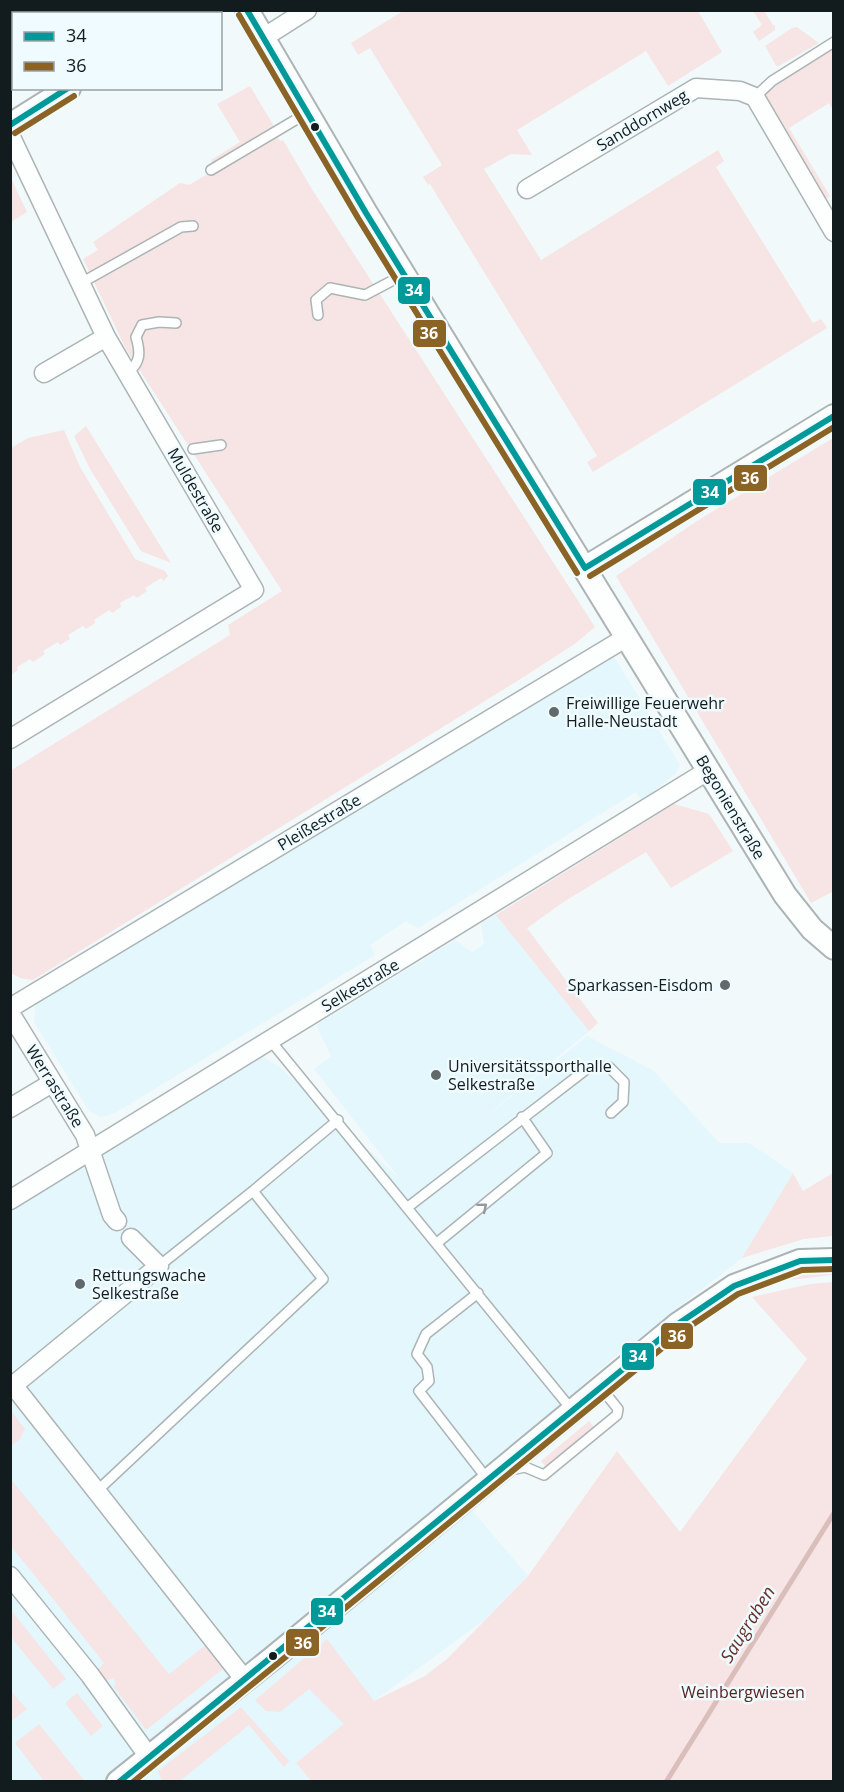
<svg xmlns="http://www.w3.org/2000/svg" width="844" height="1792" font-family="'Open Sans',sans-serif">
  <rect width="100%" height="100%" fill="#f2f9fa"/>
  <!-- built -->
  <path fill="#e3f7fc" d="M613 655 680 765 675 774 642 801 636 792 418 928 406 921 370 945 375 955 115 1113 101 1117 89 1111 34 1022 36 1002Z
    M496 915 589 1031 466 1133 587 1036 654 1071 719 1143H749L793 1173 742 1258 617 1355 458 1494 528 1576 484 1620 374 1701 296 1763 311 1781 11 1782V1212L123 1141 263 1057 281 1068 400 1179 314 1069 331 1056 316 1025 455 940 472 952 484 944 481 923Z"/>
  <!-- green -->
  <path fill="#f6e5e4" d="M403 11H698L722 52 668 86 646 51 517 130 532 155 511 154 484 169 541 260 718 150 724 161 716 167 813 323 821 319 827 328 593 472 587 462 597 456 430 184 428 185 423 177 442 165 370 48 358 55 351 43Z
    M753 11H764L773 25H775V30L759 41 753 32 762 25Z
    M797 27 819 43 777 67 765 46 792 28Z
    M833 44V110L829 103 789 128 830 196 817 204 755 97Z
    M250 86 275 128 214 165 211 160 240 142 217 104Z
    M279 132 278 137 280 141 283 140 310 186 595 627 576 643 522 678 33 980 20 978 11 973 10 771 230 635 228 625 282 591 126 349 83 259 98 250 93 242 180 183 189 185Z
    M11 178 27 212 11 222Z
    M86 426 171 563 141 551 90 469 74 436Z
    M64 430 80 467 135 559 165 571 168 576 164 581 161 578 145 588 147 591 137 598 134 595 120 603 121 607 112 613 109 610 94 620 95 623 86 629 83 626 68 635 70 639 60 645 58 642 43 651 45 654 33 662 30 659 17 667 18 670 11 675V448L28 438Z
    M833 438 834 891 811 903 616 576 697 521Z
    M674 804 709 814 733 851 671 888 646 852 565 901 527 928 598 1023 589 1031 496 915Z
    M793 1173 803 1191 833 1173V1236L804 1239 742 1258Z
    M833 1268V1275L789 1280 751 1290 783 1277Z
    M833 1282V1781H311L296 1763 344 1724 309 1689 280 1712 266 1711 255 1700 327 1639 374 1701 425 1676 447 1659 528 1576 617 1451 680 1532 807 1359 752 1297 810 1284Z
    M11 1411 25 1429 20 1439 11 1446Z
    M589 1421 595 1429 546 1467 541 1461Z
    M10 1478 169 1674 207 1644 223 1669 146 1730 113 1686 116 1684 113 1678 105 1682 97 1670 104 1663 11 1546Z
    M11 1610 66 1679 53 1689 11 1637Z
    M218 1686V1691L168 1732 164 1726Z
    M10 1690 27 1709 11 1721H10Z
    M77 1693 103 1726 91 1736 65 1703Z
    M241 1707 289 1761 284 1767 249 1725 180 1781H162L158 1771Z
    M39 1724 84 1780 83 1781H44L15 1743Z"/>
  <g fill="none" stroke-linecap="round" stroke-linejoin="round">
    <!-- stream -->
    <path stroke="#dabebb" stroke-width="5" d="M666 1782 834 1513"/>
    <!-- service casing -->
    <g stroke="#acb4b6" stroke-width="12">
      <path id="service" d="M81 10 82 14
        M755 97 772 81 834 42
        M211 170 307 113
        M81 283 181 227 193 226
        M318 315 316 300 330 288 365 295 403 275
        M128 373C140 362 141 354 136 337L142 325 159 322 176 323
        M193 449 221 445
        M270 1040 572 1410
        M408 1207 588 1068 609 1067 624 1082 623 1102 611 1113
        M437 1243 547 1153 522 1117
        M159 1266 253 1191
        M478 1293 426 1334 417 1354 427 1367 429 1381 419 1391 488 1480
        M511 1470 525 1467 544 1475 617 1415 618 1409 602 1389
        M97 1491 323 1279 253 1191 338 1120"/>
    </g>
    <!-- minor casing -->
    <g stroke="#acb4b6" stroke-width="21">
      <path id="minor" d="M27 10 29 14
        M263 38 307 10
        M10 135 106 337 254 590 10 739
        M527 189 696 88 740 91 755 97 834 232
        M44 373 106 337
        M10 1008 627 637
        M10 1013 85 1135 112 1215 117 1221
        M10 1108 52 1083
        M10 1200 709 770
        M13 1385 245 1680
        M10 1388 159 1266 131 1238
        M10 1576 90 1675 149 1757"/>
    </g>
    <!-- tertiary casing -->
    <g stroke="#acb4b6" stroke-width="26">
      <path id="tertiary" d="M247 10 366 213 785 895 812 929 834 948
        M188 14 193 10
        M10 125 69 88
        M585 568 834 416
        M118 1782 274 1657 678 1324 734 1286 800 1261 834 1260"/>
    </g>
    <!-- service -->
    <use href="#service" stroke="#fdfefe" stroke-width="9"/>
    <!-- minor -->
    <use href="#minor" stroke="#fdfefe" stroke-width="18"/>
    <!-- tertiary -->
    <use href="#tertiary" stroke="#fdfefe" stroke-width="22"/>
    <!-- bus-1 casing -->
    <g stroke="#effbfe" stroke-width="10">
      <path id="bus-1" d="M247 10 366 213 585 568
        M10 125 68 88
        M585 568 834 416
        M119 1782 678 1324 734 1286 800 1261 834 1260"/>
    </g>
    <!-- bus-2 casing -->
    <g stroke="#effbfe" stroke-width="10">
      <path id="bus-2" d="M239 15 358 218 577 573
        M15 133 74 96
        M590 576 834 427
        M133 1782 683 1331 738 1294 802 1270 834 1269"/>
    </g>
    <!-- bus-1 -->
    <use href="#bus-1" stroke="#099" stroke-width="6"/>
    <!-- bus-2 -->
    <use href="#bus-2" stroke="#8b6425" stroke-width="6"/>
  </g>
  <!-- one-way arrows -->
  <defs><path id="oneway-chevron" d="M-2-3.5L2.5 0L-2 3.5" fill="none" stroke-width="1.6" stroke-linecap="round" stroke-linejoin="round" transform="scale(1.5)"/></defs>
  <use stroke="#93989a" href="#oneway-chevron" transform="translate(483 1207) rotate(-40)"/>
  <!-- markers -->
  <g fill="#121c1f" stroke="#effbfe" stroke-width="2">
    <circle cx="315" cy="127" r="5"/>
    <circle cx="273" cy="1656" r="5"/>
  </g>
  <g fill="#60696c" stroke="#effbfe" stroke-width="2">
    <circle cx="554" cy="712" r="6"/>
    <circle cx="725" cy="985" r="6"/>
    <circle cx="436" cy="1075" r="6"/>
    <circle cx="80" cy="1284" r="6"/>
  </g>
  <g text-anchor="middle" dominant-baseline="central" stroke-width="5" stroke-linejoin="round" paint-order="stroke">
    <!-- street labels -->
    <g font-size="16" fill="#121c1f" stroke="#effbfe">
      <text transform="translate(642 120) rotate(-31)">Sanddornweg</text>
      <text transform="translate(196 490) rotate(60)">Muldestraße</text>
      <text transform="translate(731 807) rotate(59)">Begonienstraße</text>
      <text transform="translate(319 822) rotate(-31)">Pleißestraße</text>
      <text transform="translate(360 985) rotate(-31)">Selkestraße</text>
      <text transform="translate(55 1086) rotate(58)">Werrastraße</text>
    </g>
    <!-- poi labels -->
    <g font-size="16" fill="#121c1f" stroke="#effbfe" text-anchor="start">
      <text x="566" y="703">Freiwillige Feuerwehr<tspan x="566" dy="18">Halle-Neustadt</tspan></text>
      <text x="713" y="985" text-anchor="end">Sparkassen-Eisdom</text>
      <text x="448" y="1066">Universitätssporthalle<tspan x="448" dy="18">Selkestraße</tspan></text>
      <text x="92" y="1275">Rettungswache<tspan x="92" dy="18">Selkestraße</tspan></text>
    </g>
    <!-- park labels -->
    <g font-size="16" fill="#5a2321" stroke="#effbfe">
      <text x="743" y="1692">Weinbergwiesen</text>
    </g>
    <!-- water labels -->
    <g font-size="18" font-style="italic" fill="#672f2c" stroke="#effbfe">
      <text transform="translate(747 1624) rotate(-58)">Saugraben</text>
    </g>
  </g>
  <g stroke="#effbfe" stroke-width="2">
    <rect x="397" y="276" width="34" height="29" rx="6" fill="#099"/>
    <rect x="412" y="319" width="35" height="29" rx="6" fill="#8b6425"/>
    <rect x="733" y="464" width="35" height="28" rx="6" fill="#8b6425"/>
    <rect x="692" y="478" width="35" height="28" rx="6" fill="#099"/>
    <rect x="660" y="1322" width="34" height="28" rx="6" fill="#8b6425"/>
    <rect x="621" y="1342" width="34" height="29" rx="6" fill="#099"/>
    <rect x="310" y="1597" width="34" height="29" rx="6" fill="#099"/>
    <rect x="285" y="1628" width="35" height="29" rx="6" fill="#8b6425"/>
  </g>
  <g font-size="16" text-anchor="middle" font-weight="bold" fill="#fff">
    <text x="414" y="296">34</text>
    <text x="429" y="339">36</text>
    <text x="750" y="484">36</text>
    <text x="710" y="498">34</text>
    <text x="677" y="1342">36</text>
    <text x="638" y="1362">34</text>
    <text x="327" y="1617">34</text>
    <text x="303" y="1649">36</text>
  </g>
  <!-- border -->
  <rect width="844" height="1792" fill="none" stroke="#121c1f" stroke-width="24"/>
  <!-- legend -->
  <rect x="12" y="12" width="210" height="78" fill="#effbfe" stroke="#97a2a5" stroke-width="1.5"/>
  <rect x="24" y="32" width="30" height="9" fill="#009999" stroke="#97a2a5" stroke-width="1.5"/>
  <text x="66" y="42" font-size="18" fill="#121c1f">34</text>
  <rect x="24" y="62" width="30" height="9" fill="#8b6425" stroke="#97a2a5" stroke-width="1.5"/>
  <text x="66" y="72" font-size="18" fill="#121c1f">36</text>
</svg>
